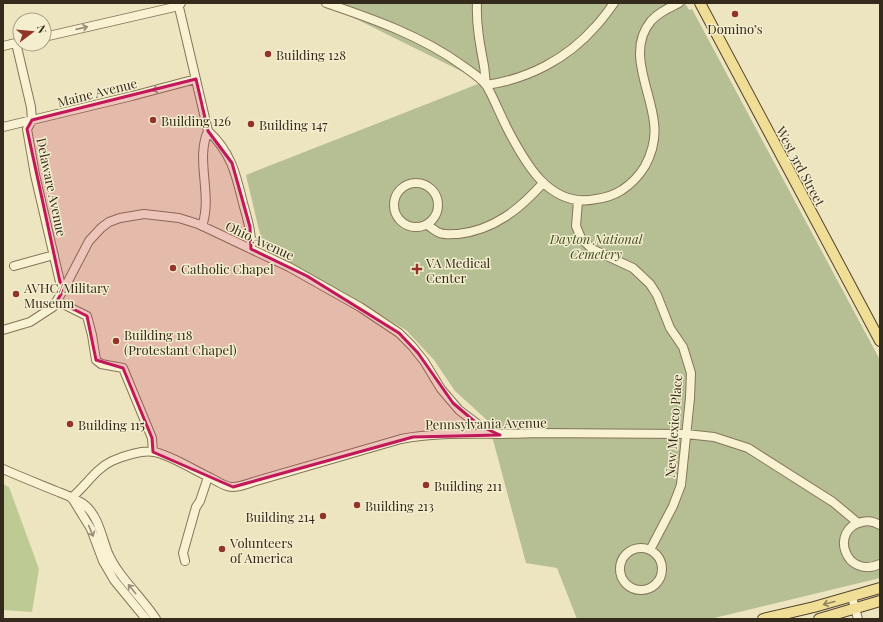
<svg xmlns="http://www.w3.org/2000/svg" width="883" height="622" font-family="'Playfair Display',serif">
  <rect width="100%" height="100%" fill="#ede4c0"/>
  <!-- green -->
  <path fill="#beca94" d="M3 484 9 487 39 569 32 612 3 610Z"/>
  <!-- cemetery -->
  <path fill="#b5bf93" d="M324 3H685L689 10 692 9 880 360V578L710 619H577L557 568 526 563 488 421 455 391 434 360 406 330 263 247 246 175 483 82Z"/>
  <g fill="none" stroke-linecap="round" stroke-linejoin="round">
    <!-- minor casing -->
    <g stroke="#857558" stroke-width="10">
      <path id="minor" d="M178 3 208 131C195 160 213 195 202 226
        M326 3C373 19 422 36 463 66 471 72 480 77 486 85
        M477 3C476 24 480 45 484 66 485 72 485 78 486 84 487 87 489 90 490 92 496 104 501 116 507 128 525 163 550 209 596 199 605 198 614 195 622 190 631 184 639 176 645 166 652 153 656 138 654 123 651 90 626 51 651 21 659 12 669 8 679 3
        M44 37 179 6 181 3
        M16 43 31 107 32 120 27 129 35 175 60 282 65 287
        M3 46 20 42
        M486 85C528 79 567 59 595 27 602 20 608 11 614 3
        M3 127 132 96 196 79
        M208 131C231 152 236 174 243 203 247 218 252 232 251 249
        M394 205a22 22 0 1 1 44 0a22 22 0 1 1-44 0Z
        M578 201 576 226 581 238 592 249 633 268 650 284 657 295 670 328 683 347 691 373 690 398 681 485 673 506 650 550
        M427 225C431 227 436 232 440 233 445 235 453 234 458 234 494 230 520 209 543 183
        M14 266 54 255
        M57 301 87 316 92 335 96 360 101 364 123 368 152 438 153 452
        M3 330 30 322 53 307 65 287 89 241 101 228 109 222 120 218 144 214 179 218 198 224 289 267 360 307 399 333 412 346 424 361 441 389 459 410 480 426 496 433
        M3 469C21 477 39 484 56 491 66 495 78 499 86 506 99 518 102 538 108 553 119 578 141 596 156 619
        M71 498C86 486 95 469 112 461 123 456 142 450 154 452 169 454 197 472 213 479 218 482 226 487 232 487 239 487 247 484 253 482L401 439C446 430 492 436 537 433L686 434 714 437 748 448 833 502 858 523
        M72 498 91 529 103 561 114 580 146 619
        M880 525C875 522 869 520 862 522 829 529 845 580 880 564
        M620 569a21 21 0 1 1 42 0a21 21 0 1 1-42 0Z
        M185 561 183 553 196 507 200 501 208 477
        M852 597 858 619"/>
    </g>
    <!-- major casing -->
    <g stroke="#53432d" stroke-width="12">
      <path id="major" d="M700 3 880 341
        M763 619 814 607 880 588
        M819 619 880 601"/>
    </g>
    <!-- minor -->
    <use href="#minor" stroke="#f8f1d2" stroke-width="8"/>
    <!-- major -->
    <use href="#major" stroke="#f0de97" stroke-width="10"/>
  </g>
  <!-- one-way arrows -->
  <defs><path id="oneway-shaft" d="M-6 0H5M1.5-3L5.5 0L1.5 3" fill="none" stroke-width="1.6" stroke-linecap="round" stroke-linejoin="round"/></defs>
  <g stroke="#968e77">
    <use href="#oneway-shaft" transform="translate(82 28) rotate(-13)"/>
    <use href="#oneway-shaft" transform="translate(158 89) rotate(165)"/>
    <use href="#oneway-shaft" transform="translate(91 531) rotate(67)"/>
    <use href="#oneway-shaft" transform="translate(132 589) rotate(-129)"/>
  </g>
  <use stroke="#92845a" href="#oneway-shaft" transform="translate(829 603) rotate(165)"/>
  <!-- marked area -->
  <path fill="#c2185b" fill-opacity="0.2" stroke="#c2185b" stroke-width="3" stroke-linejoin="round" d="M196 79 208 131 232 163 250 227 251 249 307 276 399 333 418 353 453 403 480 426 500 435 413 437 233 487 153 452 152 438 123 368 96 360 87 316 57 301 65 287 60 282 27 129 32 120Z"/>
  <!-- markers -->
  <g fill="#933429" stroke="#f4eecf" stroke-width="1.5">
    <circle cx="735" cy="14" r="4"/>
    <circle cx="268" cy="54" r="4"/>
    <circle cx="153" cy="120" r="4"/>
    <circle cx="251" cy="124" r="4"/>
    <circle cx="173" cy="268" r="4"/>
    <path d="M415 263h4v4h4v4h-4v4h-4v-4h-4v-4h4z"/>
    <circle cx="16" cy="294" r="4"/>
    <circle cx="116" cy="341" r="4"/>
    <circle cx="70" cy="424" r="4"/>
    <circle cx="426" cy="485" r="4"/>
    <circle cx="357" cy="505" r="4"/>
    <circle cx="323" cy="516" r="4"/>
    <circle cx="222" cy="549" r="4"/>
  </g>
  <g text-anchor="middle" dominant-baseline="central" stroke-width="3" stroke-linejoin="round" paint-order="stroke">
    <!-- poi labels -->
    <g font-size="13" fill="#352b1c" stroke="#f4eecf" text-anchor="start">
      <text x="735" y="28" text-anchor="middle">Domino’s</text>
      <text x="276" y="54">Building 128</text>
      <text x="161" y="120">Building 126</text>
      <text x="259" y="124">Building 147</text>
      <text x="426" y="262">VA Medical<tspan x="426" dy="15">Center</tspan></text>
      <text x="181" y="268">Catholic Chapel</text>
      <text x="24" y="287">AVHC/Military<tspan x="24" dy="15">Museum</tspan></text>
      <text x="124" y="334">Building 118<tspan x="124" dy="15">(Protestant Chapel)</tspan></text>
      <text x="78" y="424">Building 115</text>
      <text x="434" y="485">Building 211</text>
      <text x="365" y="505">Building 213</text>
      <text x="315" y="516" text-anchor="end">Building 214</text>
      <text x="230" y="542">Volunteers<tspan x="230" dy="15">of America</tspan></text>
    </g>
    <!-- street labels -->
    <g font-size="13" fill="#352b1c" stroke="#f4eecf">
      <text transform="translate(97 92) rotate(-14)">Maine Avenue</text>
      <text transform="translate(801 166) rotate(62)">West 3rd Street</text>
      <text transform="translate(52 187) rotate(78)">Delaware Avenue</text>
      <text transform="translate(260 240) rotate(25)">Ohio Avenue</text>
      <text transform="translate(486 423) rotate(-1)">Pennsylvania Avenue</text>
      <text transform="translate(673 426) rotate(-86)">New Mexico Place</text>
    </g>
    <!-- park labels -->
    <g font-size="13" font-style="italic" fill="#415123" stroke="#f4eecf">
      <text x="596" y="238">Dayton National<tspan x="596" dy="15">Cemetery</tspan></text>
    </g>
  </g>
  <!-- border -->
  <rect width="883" height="622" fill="none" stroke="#352b1c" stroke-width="8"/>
  <!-- north arrow -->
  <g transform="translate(32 32) rotate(74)"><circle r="19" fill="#f4eecf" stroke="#a8a087"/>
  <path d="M0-3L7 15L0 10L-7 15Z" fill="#933429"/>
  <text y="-6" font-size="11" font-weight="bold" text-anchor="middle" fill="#352b1c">N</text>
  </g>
</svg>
